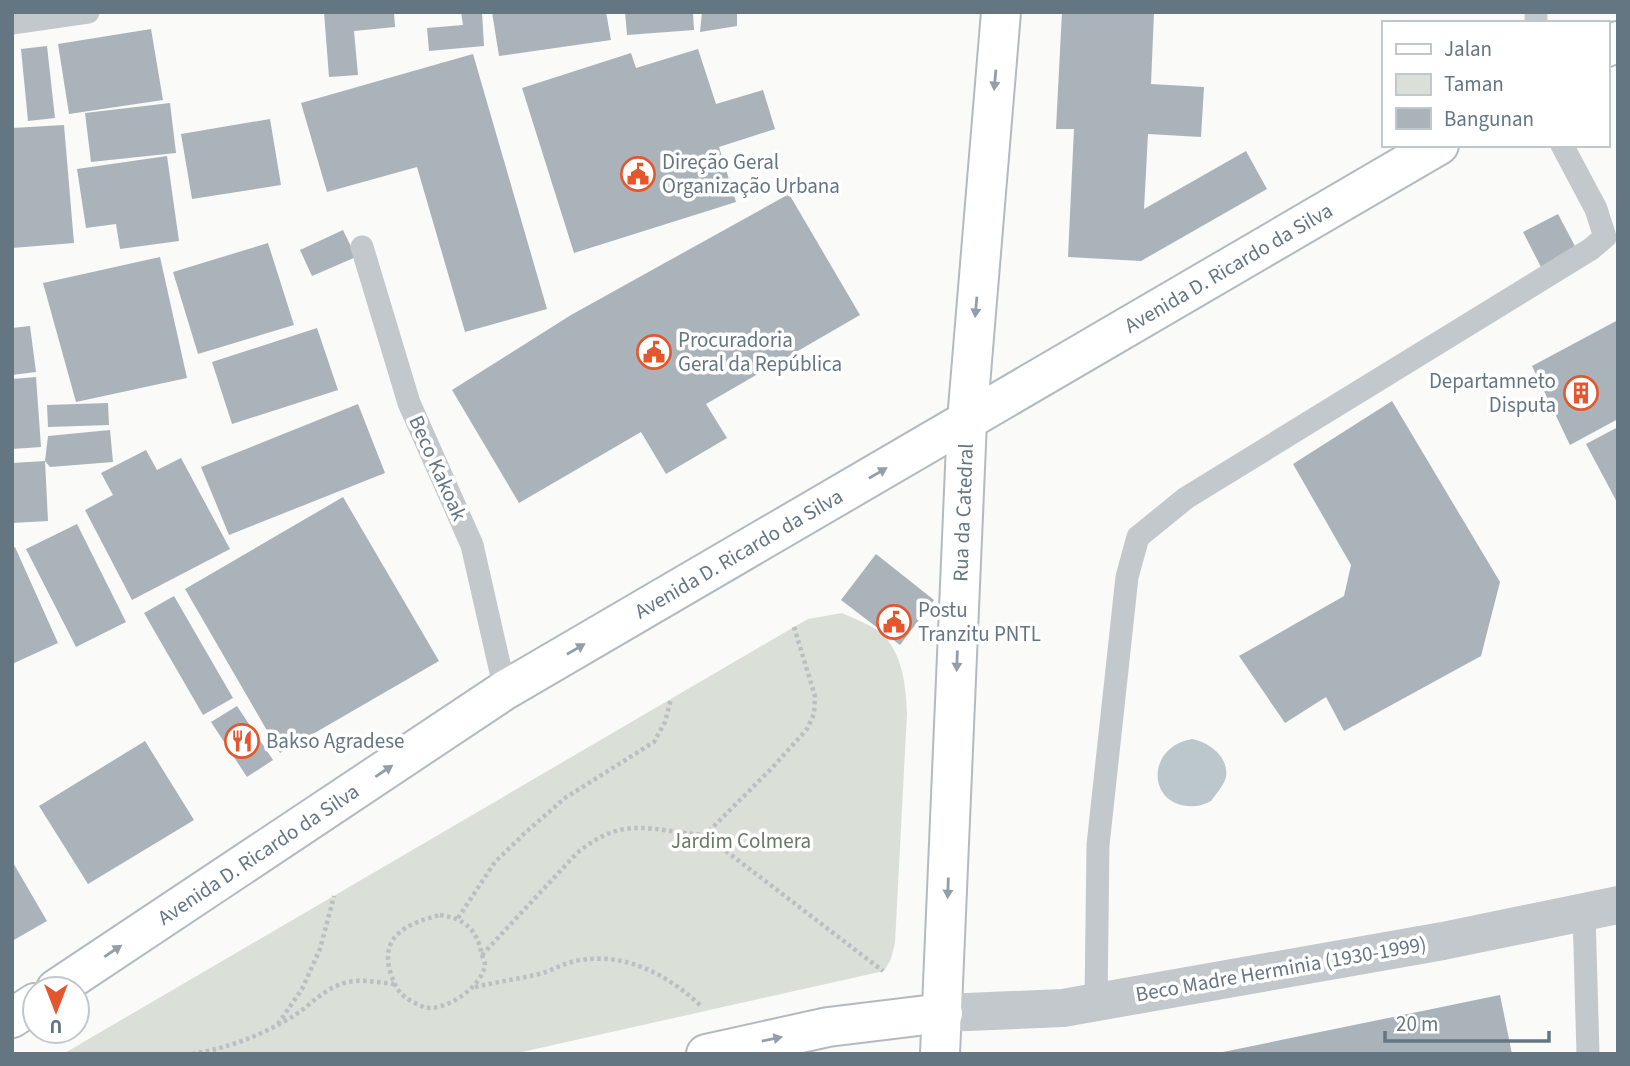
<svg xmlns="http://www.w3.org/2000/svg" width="1630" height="1066" font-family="'Source Sans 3',sans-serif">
  <rect width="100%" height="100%" fill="#fafaf8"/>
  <!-- green -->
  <path fill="#dadfd7" d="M842 613C855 619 872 625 882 634 903 654 906 687 907 713L895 943 891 959 884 971 513 1054H63L794 627 808 619Z"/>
  <!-- water -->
  <path fill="#bbc7cb" d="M1192 739C1208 742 1229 756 1226 777 1224 785 1216 794 1211 801 1207 803 1200 806 1196 806 1147 810 1144 747 1192 739Z"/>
  <!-- building -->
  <path fill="#aab3b9" d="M324 12H394L395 27 354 31 358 75 329 77Z
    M461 12H482L484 46 429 51 427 28 463 25Z
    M492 12H606L611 40 499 56Z
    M625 12H693L694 30 627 35Z
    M702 12H737V26L700 32Z
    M1062 12H1154L1151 84 1204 87 1201 137 1148 134 1144 209 1246 151 1267 189 1141 261 1068 257 1074 129H1056Z
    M151 29 163 100 69 114 58 44Z
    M47 46 55 118 28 121 21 49Z
    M698 49 716 104 763 90 775 129 719 147 736 202 574 253 522 88 631 53 636 68Z
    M473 54 547 309 465 332 417 167 327 192 301 103Z
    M170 103 176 153 91 162 85 113Z
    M270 119 281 185 192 199 181 134Z
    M64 125 74 243 12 248V128Z
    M167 156 179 241 120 249 116 224 86 228 77 169Z
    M789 194 860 315 706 404 727 438 666 474 641 432 519 503 452 390 571 315Z
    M1558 214 1576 248 1541 267 1523 232Z
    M343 230 356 257 312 276 300 250Z
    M268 243 294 325 198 354 173 272Z
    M160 257 187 378 76 402 43 283Z
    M1618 320V419L1570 445 1532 366Z
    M30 326 36 372 12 375V328Z
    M317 328 338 390 232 424 212 362Z
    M36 377 41 447 12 449V379Z
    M1392 401 1500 582 1481 656 1344 731 1326 697 1285 723 1239 656 1344 596 1351 565 1293 464Z
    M108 403 109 425 48 427 47 405Z
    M358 404 385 473 229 535 201 467Z
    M1618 427V504L1586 444Z
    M110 430 113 462 50 467 45 461 48 521 12 523V463L45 461 48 436Z
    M146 450 157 470 181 458 230 549 132 600 85 510 113 495 101 473Z
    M343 497 439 661 280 753 185 589Z
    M77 524 126 622 76 647 26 549Z
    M15 547 58 643 12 664V549Z
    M876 554 934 600 900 645 841 600Z
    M174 596 233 698 203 715 144 613Z
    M237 706 273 760 247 777 211 722Z
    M145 741 194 820 88 884 39 806Z
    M12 861 47 921 12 941Z
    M1500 995 1512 1054H1219L1218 1053Z"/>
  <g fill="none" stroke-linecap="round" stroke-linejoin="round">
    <!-- secondary casing -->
    <g stroke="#b3babf" stroke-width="42">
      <g id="secondary">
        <path d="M1607 47 1618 41"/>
        <path id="s1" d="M56 989 505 690 1439 145"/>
        <path d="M12 1018 35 1003"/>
        <path d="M706 1054 828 1027 943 1013"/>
      </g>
    </g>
    <!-- primary casing -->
    <g stroke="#b5babe" stroke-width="42">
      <g id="primary">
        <path id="s2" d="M940 1054 967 421 1001 12"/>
      </g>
    </g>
    <!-- path -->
    <path stroke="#bbbfc2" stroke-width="4.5" stroke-dasharray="3.5 3.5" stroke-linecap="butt" d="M794 627 815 696 814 714 807 729 772 768 705 835 883 971
      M440 915C466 919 477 930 482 955 483 958 485 962 485 965 482 987 444 1013 424 1007 418 1005 409 1000 405 997 397 991 394 983 391 974 378 935 409 923 440 915Z
      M458 918 495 862 526 832 565 798 654 742 665 722 671 699
      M482 955 577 853C625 814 650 831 705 835
      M475 987C496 982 518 979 539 974 551 971 562 964 575 961 624 951 667 974 701 1006
      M278 1024 302 989 320 949 334 896
      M192 1054C228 1048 260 1036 292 1017 307 1008 320 993 336 986 354 977 375 982 394 984"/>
    <!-- lane -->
    <path stroke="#c3c8cc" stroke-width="23" d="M12 23 88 12
      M1536 23V12
      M362 247 409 403 472 545 505 690
      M1584 912 1588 1054
      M1096 1002 1098 845 1127 577 1138 537 1186 498 1591 249 1605 237 1596 209 1562 145"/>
    <!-- street -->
    <path stroke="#c3c8cc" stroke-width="38" d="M943 1013 1063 1008 1443 941 1618 905"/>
    <!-- secondary -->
    <use href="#secondary" stroke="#fff" stroke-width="38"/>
    <!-- primary -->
    <use href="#primary" stroke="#fff" stroke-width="38"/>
  </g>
  <!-- one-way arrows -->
  <defs><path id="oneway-solid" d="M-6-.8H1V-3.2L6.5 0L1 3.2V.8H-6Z" transform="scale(1.75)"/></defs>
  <g fill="#939fa8">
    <use href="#oneway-solid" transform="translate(995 80) rotate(95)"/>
    <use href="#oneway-solid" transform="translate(976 307) rotate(95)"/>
    <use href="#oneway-solid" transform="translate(878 473) rotate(-30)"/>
    <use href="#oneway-solid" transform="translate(576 649) rotate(-30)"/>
    <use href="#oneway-solid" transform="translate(957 661) rotate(92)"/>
    <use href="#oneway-solid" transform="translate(384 771) rotate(-34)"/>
    <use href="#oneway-solid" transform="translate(948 888) rotate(92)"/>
    <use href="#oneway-solid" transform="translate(113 951) rotate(-34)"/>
    <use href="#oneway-solid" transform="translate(772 1039) rotate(-12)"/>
  </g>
  <!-- icons -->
  <defs>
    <g id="civic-ring" transform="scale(1.75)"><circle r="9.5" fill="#fff" stroke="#e4572e" stroke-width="1.5"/><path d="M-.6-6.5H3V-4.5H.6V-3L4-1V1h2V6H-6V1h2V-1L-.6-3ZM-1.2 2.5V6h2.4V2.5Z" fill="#e4572e"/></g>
    <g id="building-ring" transform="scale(1.75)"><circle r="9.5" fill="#fff" stroke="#e4572e" stroke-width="1.5"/><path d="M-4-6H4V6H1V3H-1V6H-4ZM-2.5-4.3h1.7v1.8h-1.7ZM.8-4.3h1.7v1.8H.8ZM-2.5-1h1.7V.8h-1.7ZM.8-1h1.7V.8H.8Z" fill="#e4572e"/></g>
    <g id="restaurant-ring" transform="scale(1.75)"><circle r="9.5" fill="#fff" stroke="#e4572e" stroke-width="1.5"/><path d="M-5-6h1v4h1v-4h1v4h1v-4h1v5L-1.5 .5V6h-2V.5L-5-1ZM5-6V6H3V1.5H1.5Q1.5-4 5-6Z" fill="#e4572e"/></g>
  </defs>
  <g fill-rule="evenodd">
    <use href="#civic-ring" x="638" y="174"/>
    <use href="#civic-ring" x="654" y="352"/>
    <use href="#building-ring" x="1581" y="393"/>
    <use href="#civic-ring" x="894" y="622"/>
    <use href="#restaurant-ring" x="242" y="741"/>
  </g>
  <g text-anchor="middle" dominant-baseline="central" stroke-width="7" stroke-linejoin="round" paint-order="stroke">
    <!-- poi labels -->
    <g font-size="21" fill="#657683" stroke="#fff" text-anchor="start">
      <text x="662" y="162">Direção Geral<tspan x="662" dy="24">Organização Urbana</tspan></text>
      <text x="678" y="340">Procuradoria<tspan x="678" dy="24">Geral da República</tspan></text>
      <text x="1556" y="381" text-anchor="end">Departamneto<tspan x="1556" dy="24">Disputa</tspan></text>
      <text x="918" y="610">Postu<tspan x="918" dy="24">Tranzitu PNTL</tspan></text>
      <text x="266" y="741">Bakso Agradese</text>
    </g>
    <!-- street labels -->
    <g font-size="21" fill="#657683" stroke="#fff">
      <text stroke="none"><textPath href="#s1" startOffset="1377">Avenida D. Ricardo da Silva</textPath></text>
      <text transform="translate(438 468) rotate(66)">Beco Kakoak</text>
      <text stroke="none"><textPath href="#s2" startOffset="542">Rua da Catedral</textPath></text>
      <text stroke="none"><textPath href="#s1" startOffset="810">Avenida D. Ricardo da Silva</textPath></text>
      <text stroke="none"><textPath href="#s1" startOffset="243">Avenida D. Ricardo da Silva</textPath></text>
      <text transform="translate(1281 969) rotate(-10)">Beco Madre Herminia (1930-1999)</text>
    </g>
    <!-- park labels -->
    <g font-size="21" fill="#687a64" stroke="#fff">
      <text x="741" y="841">Jardim Colmera</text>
    </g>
  </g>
  <!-- border -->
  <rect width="1630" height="1066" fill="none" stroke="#657683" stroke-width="28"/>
  <!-- legend -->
  <rect x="1382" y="21" width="228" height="126" fill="#ffffff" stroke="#c1c8cd" stroke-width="2"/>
  <rect x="1396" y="44" width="35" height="10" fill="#ffffff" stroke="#c1c8cd" stroke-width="2"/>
  <text x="1444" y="56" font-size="21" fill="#657683">Jalan</text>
  <rect x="1396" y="74" width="35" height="21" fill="#dadfd7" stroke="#c1c8cd" stroke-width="2"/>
  <text x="1444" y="91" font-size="21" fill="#657683">Taman</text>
  <rect x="1396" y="108" width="35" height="21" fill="#aab3b9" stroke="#c1c8cd" stroke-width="2"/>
  <text x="1444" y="126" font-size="21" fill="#657683">Bangunan</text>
  <!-- north arrow -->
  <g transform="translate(56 1010) rotate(180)"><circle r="33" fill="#ffffff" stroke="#c1c8cd" stroke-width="2"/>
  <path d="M0-5L12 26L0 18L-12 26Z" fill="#e4572e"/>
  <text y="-10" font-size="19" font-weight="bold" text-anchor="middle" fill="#657683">U</text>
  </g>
  <!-- scale -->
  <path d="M1385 1031v10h164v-10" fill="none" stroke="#657683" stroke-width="3.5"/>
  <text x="1396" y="1031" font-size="21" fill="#657683" stroke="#ffffff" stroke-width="5" paint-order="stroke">20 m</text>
</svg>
